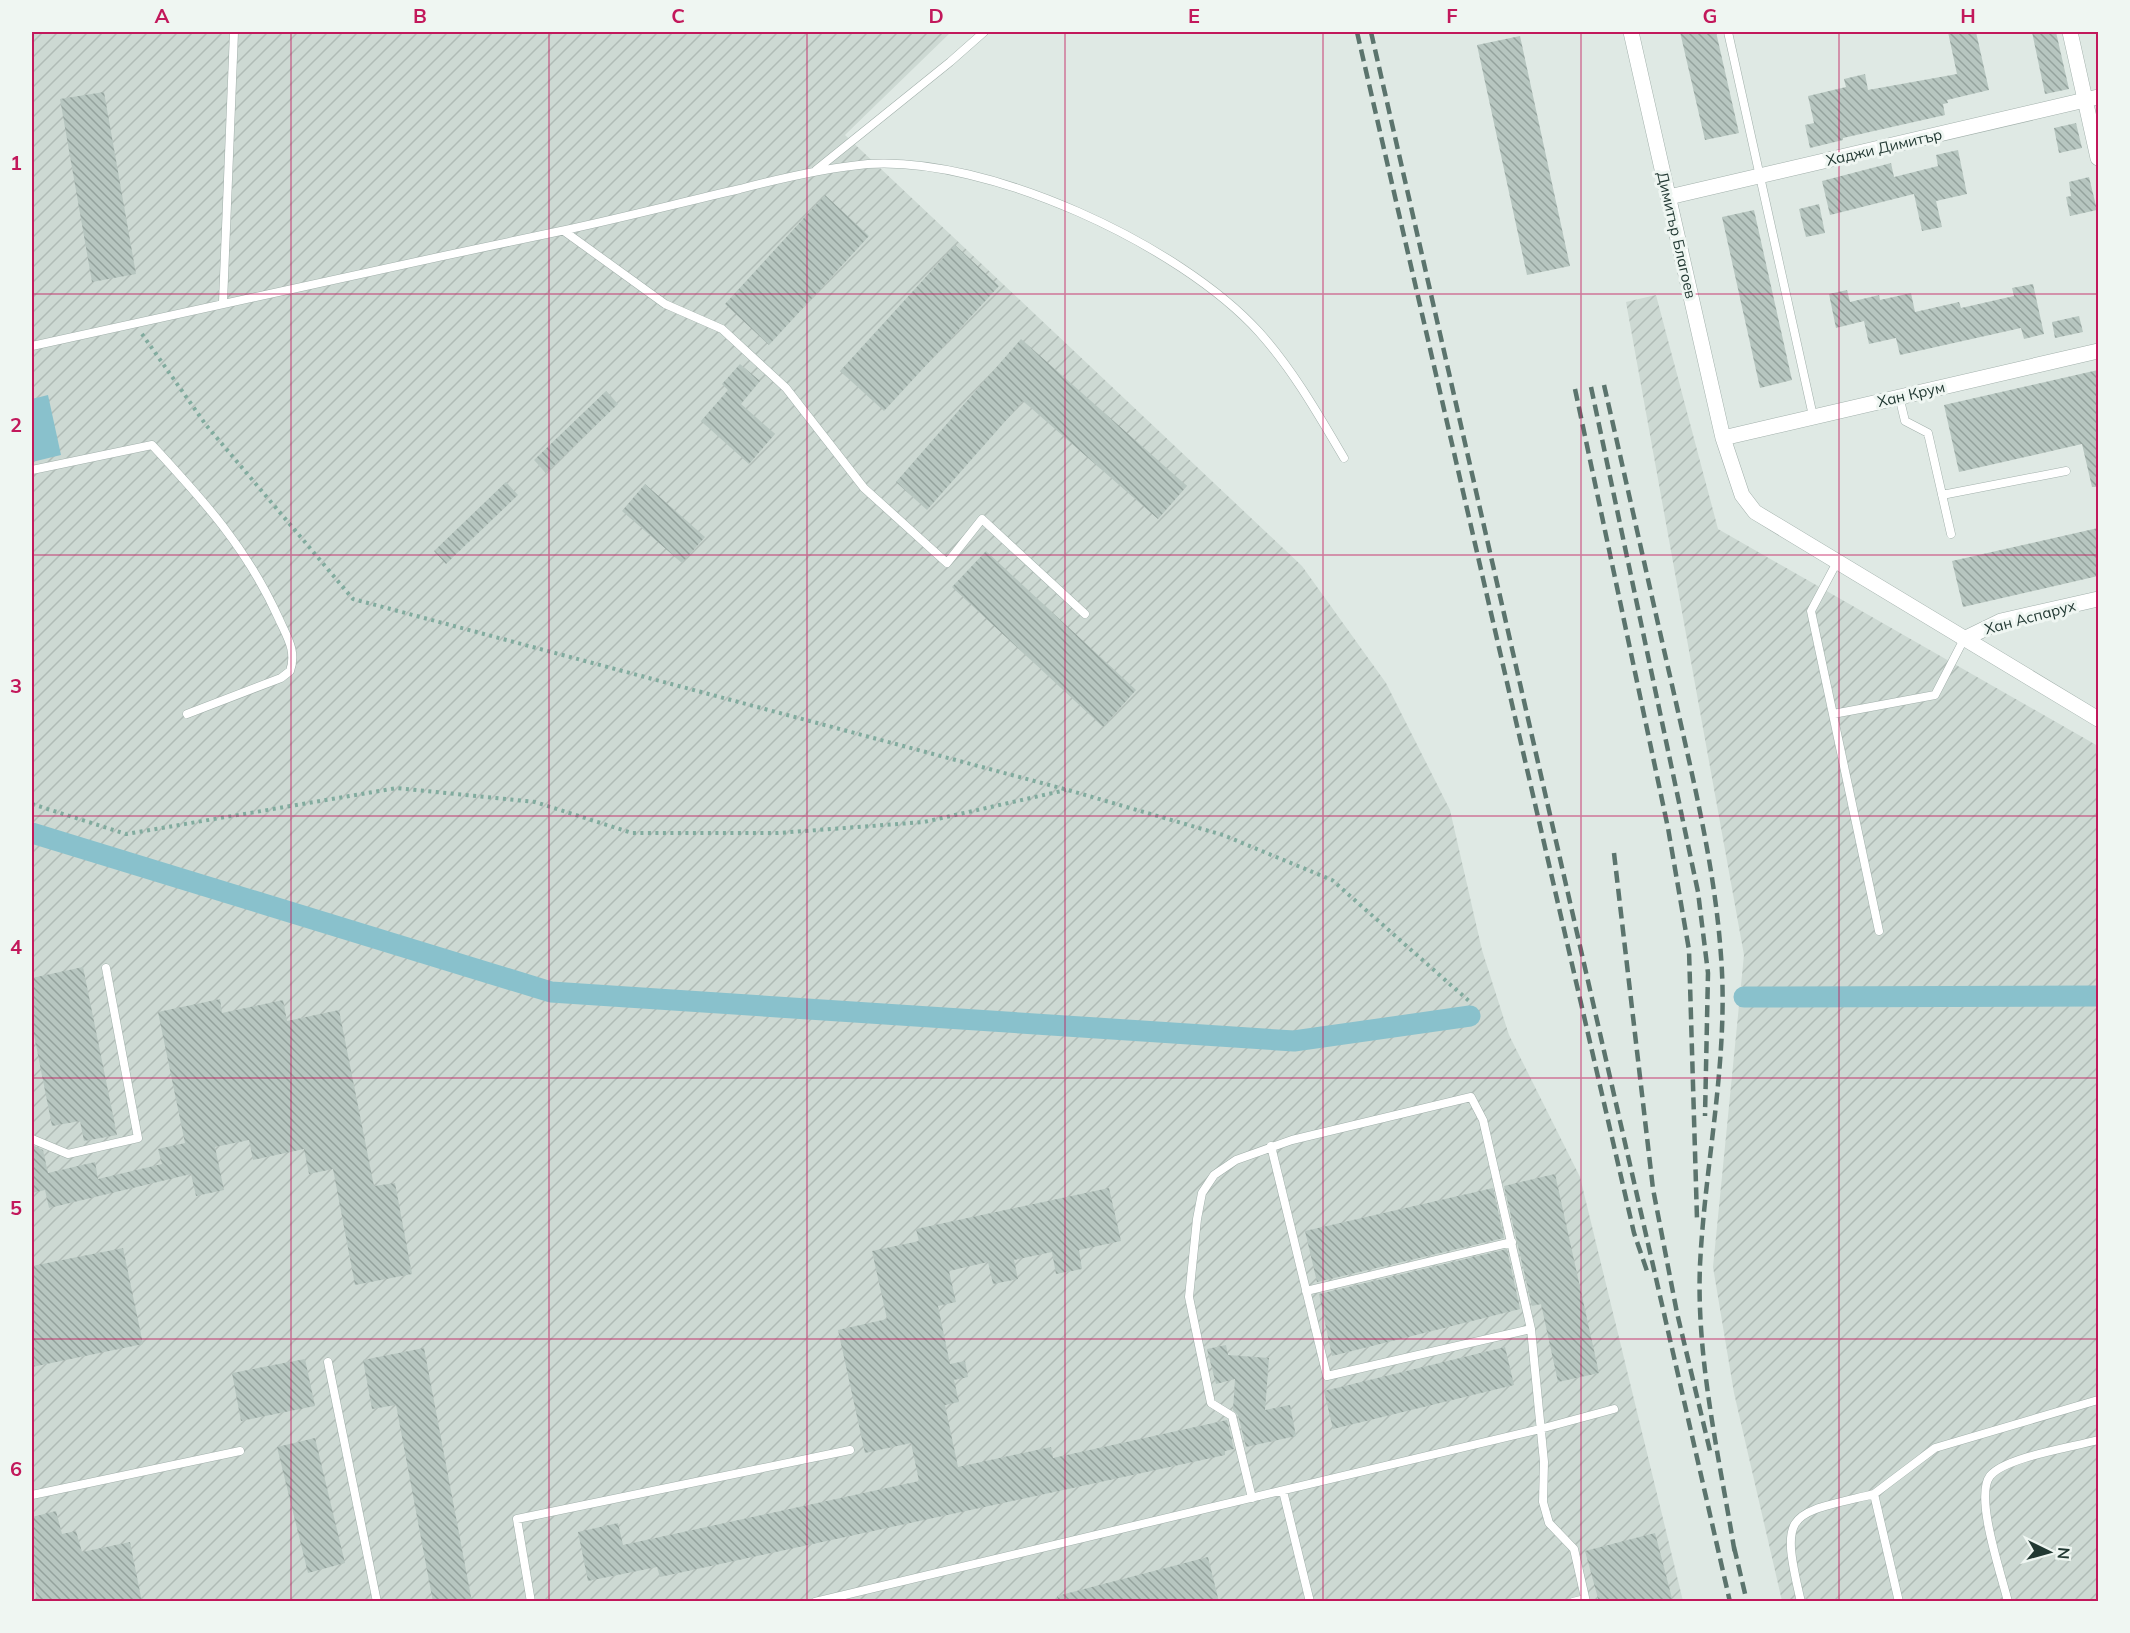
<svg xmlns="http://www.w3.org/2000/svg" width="2130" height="1633" font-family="Mulish,sans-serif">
  <defs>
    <pattern id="industrial-furrows" width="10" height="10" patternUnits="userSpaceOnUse" patternTransform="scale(1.5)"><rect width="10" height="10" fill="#cdd9d3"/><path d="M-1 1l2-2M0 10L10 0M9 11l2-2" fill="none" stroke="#b0bbb6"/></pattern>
    <pattern id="building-back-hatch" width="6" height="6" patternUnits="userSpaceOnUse" patternTransform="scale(1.5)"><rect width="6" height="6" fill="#b7c6c0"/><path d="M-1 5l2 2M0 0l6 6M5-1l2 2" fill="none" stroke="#94a29d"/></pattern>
  </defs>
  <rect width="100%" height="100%" fill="#dfe9e4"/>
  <!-- industrial -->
  <path fill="url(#industrial-furrows)" d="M32 32H951L845 135 1302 566 1386 683 1450 810 1482 950 1509 1035 1580 1177 1683 1601 32 1602Z
    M1656 295 1718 529 2098 746V1601H1782L1734 1393 1713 1267 1744 955 1626 302Z"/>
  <!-- water -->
  <path fill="#89c1cc" d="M48 395 61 455 32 462V399Z"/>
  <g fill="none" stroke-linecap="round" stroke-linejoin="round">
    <!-- canal -->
    <path stroke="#89c1cc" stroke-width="21" d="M32 833 551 992 1294 1041 1470 1016
      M1744 997 2098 996"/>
  </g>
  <!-- building -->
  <path fill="url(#building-back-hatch)" d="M1680 32H1716L1739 133 1705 140Z
    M1948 32H1976L1989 90 1947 100 1948 103 1943 104 1945 115 1843 138V140L1810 148 1805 125 1814 123 1808 96 1846 87 1844 79 1865 74 1868 90 1957 74Z
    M2032 32H2056L2069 89 2045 94Z
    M1520 36 1570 266 1527 275 1477 45Z
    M104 92 136 274 92 282 60 99Z
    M2076 123 2082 148 2059 153 2054 128Z
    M1958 150 1967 194 1936 201 1942 227 1922 231 1914 194 1830 215 1822 181 1891 163 1894 177 1938 166 1936 155Z
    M2089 177 2097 210 2070 216 2066 197 2071 196 2069 182Z
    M825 195 869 236 769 345 725 304Z
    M1819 204 1825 233 1806 237 1799 209Z
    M1754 210 1792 380 1760 388 1722 217Z
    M955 245 999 286 884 411 840 371Z
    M2033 284 2044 334 2024 339 2021 328 1900 355 1896 338 1869 344 1864 321 1836 328 1829 294 1847 290 1850 302 1879 295 1880 300 1911 293 1915 312 1959 302 1961 308 2014 296 2012 288Z
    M2079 316 2083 332 2055 338 2052 322Z
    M1021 339 1187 486 1158 519 1023 401 927 510 896 482Z
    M740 364 760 381 741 404 775 434 749 464 701 421 728 390 722 384Z
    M2098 370V487H2092L2082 444 1959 472 1944 405Z
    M606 391 618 404 546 473 534 460Z
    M506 482 518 495 446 564 434 551Z
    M645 484 705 537 682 563 622 511Z
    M2098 528V576L1963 607 1952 561Z
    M986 551 1136 690 1103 727 952 587Z
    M83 967 117 1135 84 1141 80 1121 52 1126 32 1025V978Z
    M220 999 222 1013 283 1000 287 1021 339 1010 374 1186 395 1183 412 1274 355 1285 333 1169 309 1174 304 1149 253 1160 249 1140 215 1147 224 1190 196 1196 191 1174 49 1208 45 1190 32 1193V1145L43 1150 48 1173 95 1162 98 1179 162 1164 158 1149 185 1143 158 1012Z
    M1555 1174 1599 1373 1558 1382 1541 1304 1532 1306 1504 1186Z
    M1109 1188 1121 1241 1079 1250 1082 1269 1056 1274 1052 1252 1014 1260 1018 1279 993 1284 988 1262 949 1271 956 1302 938 1306 950 1364 965 1361 968 1377 954 1380 959 1402 945 1405 958 1467 1051 1447 1053 1458 1227 1420 1234 1449 1225 1451V1455L660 1577 657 1567 588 1581 578 1532 618 1523 623 1545 919 1481 911 1443 865 1453 838 1330 887 1319 872 1251 919 1241 916 1229Z
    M1493 1188 1504 1238 1317 1282 1305 1231Z
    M123 1248 143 1344 32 1367V1266Z
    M1507 1249 1520 1309 1332 1356 1319 1294Z
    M1226 1345 1228 1355 1269 1358 1265 1410 1290 1405 1296 1436 1246 1447 1238 1415 1233 1410 1235 1379 1216 1384 1207 1349Z
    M1505 1347 1514 1385 1333 1429 1324 1391Z
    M424 1348 472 1602H433L396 1405 372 1409 363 1360Z
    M305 1359 315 1406 241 1421 232 1373Z
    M315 1438 345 1563 308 1573 277 1447Z
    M56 1511 62 1534 76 1531 82 1552 130 1542 142 1602H38L32 1577V1517Z
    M1655 1533 1673 1602H1599L1585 1551Z
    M1208 1557 1219 1602H1058L1057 1596Z"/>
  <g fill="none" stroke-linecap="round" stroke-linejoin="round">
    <!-- service casing -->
    <g stroke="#a2b0ab" stroke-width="9">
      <path id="service" d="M1728 32 1813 416
        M816 170 950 62 984 32
        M564 231 665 304 722 329 786 388 864 488 947 563 982 519 1085 614
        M223 302 234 32
        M32 346C206 307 381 269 556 232 618 219 679 203 740 189 782 178 824 168 868 164 988 156 1179 244 1259 332 1293 370 1318 414 1344 458
        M1899 396 1905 421 1928 433 1951 534
        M32 470 152 445C204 501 247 548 279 619 287 637 297 651 290 671L281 678 187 714
        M1942 495 2066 471
        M1837 562 1811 611 1879 931
        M1833 714 1935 695 1964 639
        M32 1139 68 1154 138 1138 106 968
        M1271 1146 1327 1376 1531 1329
        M1306 1291 1512 1242
        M328 1362 377 1602
        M1283 1491 1310 1602
        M1874 1494 1935 1448 2098 1400
        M32 1495 240 1451
        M1252 1498 1232 1416 1211 1403 1189 1297 1197 1219 1202 1193 1214 1175 1236 1160 1292 1140 1471 1097 1483 1120 1531 1329 1544 1462 1543 1502 1549 1523 1574 1549 1586 1602
        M531 1602 517 1519 850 1450
        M815 1602 1540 1429 1614 1409
        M1573 1602 1585 1599
        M1801 1602C1779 1509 1788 1515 1874 1494L1899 1602
        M2008 1602C2002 1576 1974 1497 1990 1476 2005 1457 2074 1447 2098 1440"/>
    </g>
    <!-- minor casing -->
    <g stroke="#a2b0ab" stroke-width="16">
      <path id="minor" d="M1631 32 1723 438 1742 495 1755 512 2098 719
        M2070 32 2098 158
        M1669 197 2098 97
        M1723 438 2098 351
        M1964 639 2001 621 2098 599"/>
    </g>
    <!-- path -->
    <path stroke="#81ab9e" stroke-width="4" stroke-dasharray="3 4.5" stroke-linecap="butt" d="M142 334 206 425 353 599 1068 790 1223 835 1332 880 1469 1001
      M32 804 126 834 397 788 535 802 632 833H778L924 822 1066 790"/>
    <!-- service -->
    <use href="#service" stroke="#fff" stroke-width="8"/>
    <!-- minor -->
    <use href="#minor" stroke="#fff" stroke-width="15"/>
    <!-- rail -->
    <path stroke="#5b746d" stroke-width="4.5" stroke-dasharray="12 6" stroke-linecap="butt" d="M1357 32 1634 1233 1648 1274
      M1371 32 1730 1602
      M1604 385C1628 489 1651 594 1675 698 1694 783 1715 869 1721 956 1729 1059 1705 1162 1700 1265 1696 1360 1720 1461 1735 1554
      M1591 387 1698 892 1708 973 1705 1116
      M1575 389 1668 828 1689 950 1697 1219
      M1614 853 1653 1189 1677 1313 1710 1451
      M1734 1547 1747 1602"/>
  </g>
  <!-- grid -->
  <path fill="none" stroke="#c2185b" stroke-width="1.5" stroke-opacity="0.55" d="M291 32V1602M549 32V1602M807 32V1602M1065 32V1602M1323 32V1602M1581 32V1602M1839 32V1602M32 294H2098M32 555H2098M32 816H2098M32 1078H2098M32 1339H2098"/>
  <g text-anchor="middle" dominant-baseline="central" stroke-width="6" stroke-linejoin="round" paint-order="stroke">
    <!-- street labels -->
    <g font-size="15" fill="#213832" stroke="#eff6f2">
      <text transform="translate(1884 147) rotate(-13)">Хаджи Димитър</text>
      <text transform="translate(1677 235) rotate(77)">Димитър Благоев</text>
      <text transform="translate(1911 394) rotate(-13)">Хан Крум</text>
      <text transform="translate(2030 617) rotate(-15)">Хан Аспарух</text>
    </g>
  </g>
  <!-- border -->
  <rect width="2130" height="1633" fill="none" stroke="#eff6f2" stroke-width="66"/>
  <!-- north arrow -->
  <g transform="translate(2049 1552) rotate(95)" stroke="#eff6f2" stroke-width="4.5" paint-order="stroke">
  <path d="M0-4.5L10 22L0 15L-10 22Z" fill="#213832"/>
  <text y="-9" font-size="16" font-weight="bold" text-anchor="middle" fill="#213832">N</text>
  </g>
  <rect x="33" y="33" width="2064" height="1567" fill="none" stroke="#c2185b" stroke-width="2"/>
  <g font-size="20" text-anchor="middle" font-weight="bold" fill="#c2185b">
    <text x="162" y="23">A</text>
    <text x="420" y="23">B</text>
    <text x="678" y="23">C</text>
    <text x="936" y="23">D</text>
    <text x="1194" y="23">E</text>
    <text x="1452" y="23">F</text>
    <text x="1710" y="23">G</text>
    <text x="1968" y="23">H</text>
    <text x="16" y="170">1</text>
    <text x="16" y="432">2</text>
    <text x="16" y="693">3</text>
    <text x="16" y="954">4</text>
    <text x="16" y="1215">5</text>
    <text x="16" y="1476">6</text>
  </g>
</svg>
